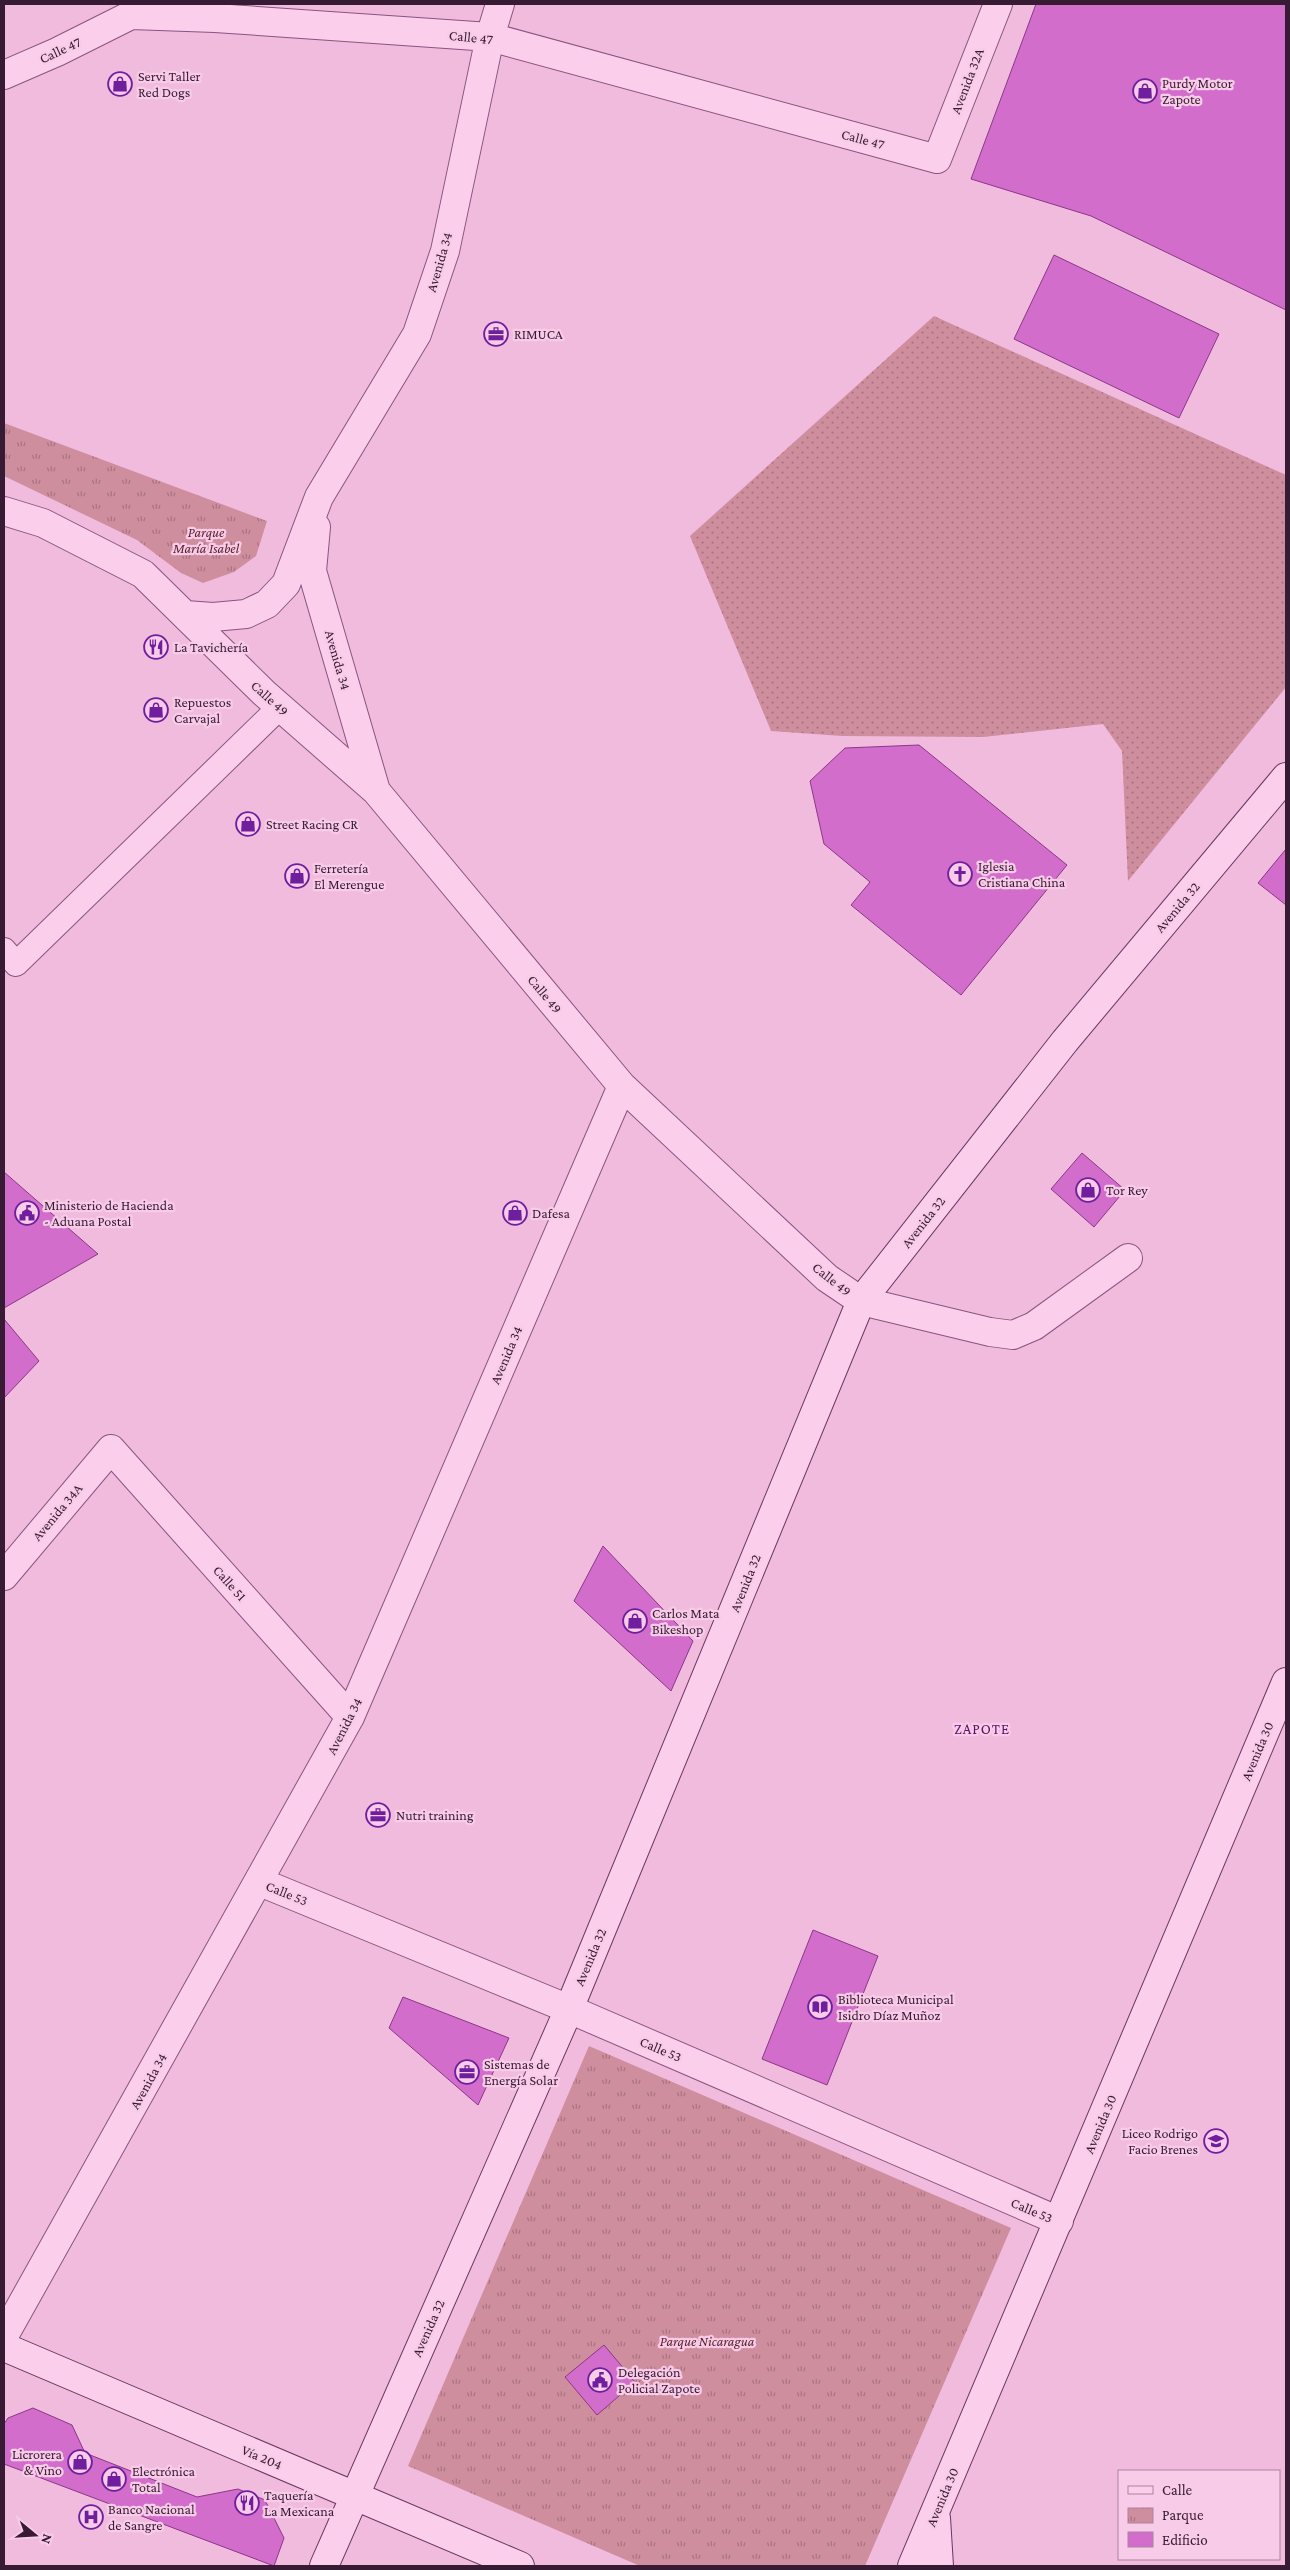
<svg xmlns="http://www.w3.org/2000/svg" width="1290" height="2570" font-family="'Crimson Pro',serif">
  <defs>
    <pattern id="grass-dots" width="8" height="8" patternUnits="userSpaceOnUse" patternTransform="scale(1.25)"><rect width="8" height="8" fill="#cf8e9e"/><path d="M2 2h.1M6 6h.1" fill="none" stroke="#a97381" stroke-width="1.8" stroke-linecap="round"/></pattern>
    <pattern id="park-tufts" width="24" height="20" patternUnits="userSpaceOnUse" patternTransform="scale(1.25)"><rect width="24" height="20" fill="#cf8e9e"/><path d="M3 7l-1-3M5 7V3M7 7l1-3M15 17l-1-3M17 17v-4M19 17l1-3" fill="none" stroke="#a97381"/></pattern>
  </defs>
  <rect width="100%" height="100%" fill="#f1bbde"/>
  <!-- grass -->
  <path fill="url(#grass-dots)" d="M934 316 1286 475V687L1128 881 1122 751 1103 724 983 737 842 736 771 731 690 536Z"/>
  <!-- park -->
  <path fill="url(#park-tufts)" d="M4 423 267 521 256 556 234 572 203 583 181 573 137 540 4 476Z
    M589 2046 1011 2228 865 2566H640L408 2466Z"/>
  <!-- building -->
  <path fill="#d26dcc" stroke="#8a3887" d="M1036 4H1286V310L1091 216 971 179Z
    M1054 255 1219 334 1179 418 1014 339Z
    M919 745 1067 865 961 995 851 905 870 882 824 844 810 781 845 748Z
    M1286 849V905L1258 883Z
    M1082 1153 1125 1190 1094 1227 1051 1189Z
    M4 1172 98 1254 4 1308Z
    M4 1319 39 1361 4 1398Z
    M603 1546 693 1641 671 1691 574 1601Z
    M813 1930 878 1956 827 2085 762 2059Z
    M403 1997 509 2038 478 2105 389 2028Z
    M604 2345 635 2382 597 2415 565 2377Z
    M33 2408 72 2425 85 2453 197 2497 238 2489 265 2500 284 2538 274 2566 4 2464V2424L8 2418Z"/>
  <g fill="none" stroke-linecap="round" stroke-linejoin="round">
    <!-- service casing -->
    <g stroke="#895480" stroke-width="26">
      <path id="service" d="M4 950 16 964 280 707"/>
    </g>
    <!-- minor casing -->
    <g stroke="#895480" stroke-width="30">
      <path id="minor" d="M4 75 57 52 131 15 215 18 490 37 937 159 998 4
        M4 511 43 523 143 574 264 693 376 791 622 1086 827 1278 861 1301 990 1332 1013 1335 1034 1326 1128 1258
        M316 527 312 571 376 791
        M185 615 213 617 246 614 267 604 286 584 319 497 417 334 445 251 490 37 500 4
        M4 1576 111 1449 350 1717
        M260 1882 569 2009 1059 2221
        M4 2336 350 1717 622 1086"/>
    </g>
    <!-- secondary casing -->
    <g stroke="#6a3763" stroke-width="30">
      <path id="secondary" d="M4 2347 520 2566
        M936 2518 939 2566
        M324 2566 569 2009 861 1301 1065 1041 1286 777
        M912 2566 1286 1682"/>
    </g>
    <!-- service -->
    <use href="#service" stroke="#fbceec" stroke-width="24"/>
    <!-- minor -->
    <use href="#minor" stroke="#fbceec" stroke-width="28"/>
    <!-- secondary -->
    <use href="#secondary" stroke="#fbceec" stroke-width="28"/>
  </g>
  <!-- icons -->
  <defs>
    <g id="shop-ring" transform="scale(1.25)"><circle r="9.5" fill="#f8cbe8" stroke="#6f1f9d" stroke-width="1.5"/><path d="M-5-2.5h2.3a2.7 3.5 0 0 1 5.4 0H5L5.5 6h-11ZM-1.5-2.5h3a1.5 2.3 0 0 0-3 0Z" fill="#6f1f9d"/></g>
    <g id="office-ring" transform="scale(1.25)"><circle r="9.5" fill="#f8cbe8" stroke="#6f1f9d" stroke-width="1.5"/><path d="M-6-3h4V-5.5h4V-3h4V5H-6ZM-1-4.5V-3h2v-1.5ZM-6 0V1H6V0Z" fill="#6f1f9d"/></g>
    <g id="restaurant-ring" transform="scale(1.25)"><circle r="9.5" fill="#f8cbe8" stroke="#6f1f9d" stroke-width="1.5"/><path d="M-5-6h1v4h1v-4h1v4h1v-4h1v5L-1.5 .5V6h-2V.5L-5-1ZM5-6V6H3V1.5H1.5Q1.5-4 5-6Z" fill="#6f1f9d"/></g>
    <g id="church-ring" transform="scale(1.25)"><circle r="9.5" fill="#f8cbe8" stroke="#6f1f9d" stroke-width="1.5"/><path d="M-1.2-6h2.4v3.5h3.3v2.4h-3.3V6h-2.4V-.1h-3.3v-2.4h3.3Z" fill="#6f1f9d"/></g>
    <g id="civic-ring" transform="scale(1.25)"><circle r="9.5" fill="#f8cbe8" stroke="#6f1f9d" stroke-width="1.5"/><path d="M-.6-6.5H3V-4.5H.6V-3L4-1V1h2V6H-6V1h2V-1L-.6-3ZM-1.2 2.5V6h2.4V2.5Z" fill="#6f1f9d"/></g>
    <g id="library-ring" transform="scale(1.25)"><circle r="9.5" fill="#f8cbe8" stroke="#6f1f9d" stroke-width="1.5"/><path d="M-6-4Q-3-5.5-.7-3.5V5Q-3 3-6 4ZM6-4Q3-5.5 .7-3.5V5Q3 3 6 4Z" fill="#6f1f9d"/></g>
    <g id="school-ring" transform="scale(1.25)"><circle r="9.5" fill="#f8cbe8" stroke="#6f1f9d" stroke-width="1.5"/><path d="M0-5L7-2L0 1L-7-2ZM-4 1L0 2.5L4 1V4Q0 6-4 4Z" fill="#6f1f9d"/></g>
    <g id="hospital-ring" transform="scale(1.25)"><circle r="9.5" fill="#f8cbe8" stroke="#6f1f9d" stroke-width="1.5"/><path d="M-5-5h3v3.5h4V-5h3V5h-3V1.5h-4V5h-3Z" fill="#6f1f9d"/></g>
  </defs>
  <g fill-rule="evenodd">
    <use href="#shop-ring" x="120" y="84"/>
    <use href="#shop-ring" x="1145" y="91"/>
    <use href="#office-ring" x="496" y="334"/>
    <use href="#restaurant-ring" x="156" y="647"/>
    <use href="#shop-ring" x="156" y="710"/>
    <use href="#shop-ring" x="248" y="824"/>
    <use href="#church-ring" x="960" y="874"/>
    <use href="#shop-ring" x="297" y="876"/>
    <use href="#shop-ring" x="1088" y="1190"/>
    <use href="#civic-ring" x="27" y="1213"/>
    <use href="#shop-ring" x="515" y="1213"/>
    <use href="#shop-ring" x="635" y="1621"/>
    <use href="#office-ring" x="378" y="1815"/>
    <use href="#library-ring" x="820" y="2007"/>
    <use href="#office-ring" x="467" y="2072"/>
    <use href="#school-ring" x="1216" y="2141"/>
    <use href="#civic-ring" x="600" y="2380"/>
    <use href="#shop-ring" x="80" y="2462"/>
    <use href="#shop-ring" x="114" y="2479"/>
    <use href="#restaurant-ring" x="247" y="2503"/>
    <use href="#hospital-ring" x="91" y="2517"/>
  </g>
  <g text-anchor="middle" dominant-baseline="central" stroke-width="4.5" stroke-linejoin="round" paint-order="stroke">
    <!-- street labels -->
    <g font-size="14" fill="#371a33" stroke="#f8cbe8">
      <text transform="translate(471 37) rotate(6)">Calle 47</text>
      <text transform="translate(60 50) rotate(-25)">Calle 47</text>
      <text transform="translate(967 81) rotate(-69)">Avenida 32A</text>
      <text transform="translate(863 139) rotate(15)">Calle 47</text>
      <text transform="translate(439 262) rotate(-74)">Avenida 34</text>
      <text transform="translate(338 660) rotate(74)">Avenida 34</text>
      <text transform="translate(270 698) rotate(42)">Calle 49</text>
      <text transform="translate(1177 907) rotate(-50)">Avenida 32</text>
      <text transform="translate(545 994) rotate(50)">Calle 49</text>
      <text transform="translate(923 1222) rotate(-52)">Avenida 32</text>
      <text transform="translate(832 1279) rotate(38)">Calle 49</text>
      <text transform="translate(506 1355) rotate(-67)">Avenida 34</text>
      <text transform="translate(57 1512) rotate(-50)">Avenida 34A</text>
      <text transform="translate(230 1583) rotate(48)">Calle 51</text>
      <text transform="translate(745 1583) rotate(-68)">Avenida 32</text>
      <text transform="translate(344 1726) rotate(-63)">Avenida 34</text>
      <text transform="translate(1257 1751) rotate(-67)">Avenida 30</text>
      <text transform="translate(287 1893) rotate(22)">Calle 53</text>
      <text transform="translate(590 1957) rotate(-67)">Avenida 32</text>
      <text transform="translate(661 2049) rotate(23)">Calle 53</text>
      <text transform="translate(148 2081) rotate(-61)">Avenida 34</text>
      <text transform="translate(1100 2124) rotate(-67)">Avenida 30</text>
      <text transform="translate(1032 2210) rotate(23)">Calle 53</text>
      <text transform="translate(428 2328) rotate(-66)">Avenida 32</text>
      <text transform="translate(262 2457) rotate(23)">Vía 204</text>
      <text transform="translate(942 2497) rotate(-67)">Avenida 30</text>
    </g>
    <!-- poi labels -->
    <g font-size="14" fill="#371a33" stroke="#f8cbe8" text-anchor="start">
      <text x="138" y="76">Servi Taller<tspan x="138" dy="16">Red Dogs</tspan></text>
      <text x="1162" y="83">Purdy Motor<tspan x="1162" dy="16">Zapote</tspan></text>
      <text x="514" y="334">RIMUCA</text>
      <text x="174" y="647">La Tavichería</text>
      <text x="174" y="702">Repuestos<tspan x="174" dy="16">Carvajal</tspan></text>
      <text x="266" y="824">Street Racing CR</text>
      <text x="978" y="866">Iglesia<tspan x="978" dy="16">Cristiana China</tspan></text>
      <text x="314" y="868">Ferretería<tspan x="314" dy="16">El Merengue</tspan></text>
      <text x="1106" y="1190">Tor Rey</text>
      <text x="44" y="1205">Ministerio de Hacienda<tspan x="44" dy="16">- Aduana Postal</tspan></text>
      <text x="532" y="1213">Dafesa</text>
      <text x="652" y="1613">Carlos Mata<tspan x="652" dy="16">Bikeshop</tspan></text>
      <text x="396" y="1815">Nutri training</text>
      <text x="838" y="1999">Biblioteca Municipal<tspan x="838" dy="16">Isidro Díaz Muñoz</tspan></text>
      <text x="484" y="2064">Sistemas de<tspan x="484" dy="16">Energía Solar</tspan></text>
      <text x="1198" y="2133" text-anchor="end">Liceo Rodrigo<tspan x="1198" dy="16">Facio Brenes</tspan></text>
      <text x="618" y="2372">Delegación<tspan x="618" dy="16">Policial Zapote</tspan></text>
      <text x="62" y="2454" text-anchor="end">Licrorera<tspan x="62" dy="16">&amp; Vino</tspan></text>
      <text x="132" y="2471">Electrónica<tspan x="132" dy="16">Total</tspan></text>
      <text x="264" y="2495">Taquería<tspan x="264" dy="16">La Mexicana</tspan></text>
      <text x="108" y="2509">Banco Nacional<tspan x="108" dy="16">de Sangre</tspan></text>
    </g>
    <!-- park labels -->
    <g font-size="14" font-style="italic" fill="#551f24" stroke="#f8cbe8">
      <text x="206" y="532">Parque<tspan x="206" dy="16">María Isabel</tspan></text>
      <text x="707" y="2341">Parque Nicaragua</text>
    </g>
    <!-- neighbourhood labels -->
    <g font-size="15" letter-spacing="1" fill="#5b1667" stroke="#f8cbe8">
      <text x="982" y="1729">ZAPOTE</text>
    </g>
  </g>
  <!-- border -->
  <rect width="1290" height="2570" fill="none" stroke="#371a33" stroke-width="10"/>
  <!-- legend -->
  <rect x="1118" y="2470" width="162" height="90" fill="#f8cbe8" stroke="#ab84a0"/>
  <rect x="1128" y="2486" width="25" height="8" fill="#fbceec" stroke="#ab84a0"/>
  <text x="1162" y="2495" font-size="15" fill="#371a33">Calle</text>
  <rect x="1128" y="2508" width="25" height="15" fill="url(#park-tufts)" stroke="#ab84a0"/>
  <text x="1162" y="2520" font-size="15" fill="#371a33">Parque</text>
  <rect x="1128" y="2532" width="25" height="15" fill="#d26dcc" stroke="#ab84a0"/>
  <text x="1162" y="2545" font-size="15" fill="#371a33">Edificio</text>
  <!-- north arrow -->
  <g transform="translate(35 2535) rotate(108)" stroke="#f8cbe8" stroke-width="4" paint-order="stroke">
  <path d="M0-4L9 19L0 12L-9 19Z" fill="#371a33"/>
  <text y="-8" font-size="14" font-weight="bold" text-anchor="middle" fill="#371a33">N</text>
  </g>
</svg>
